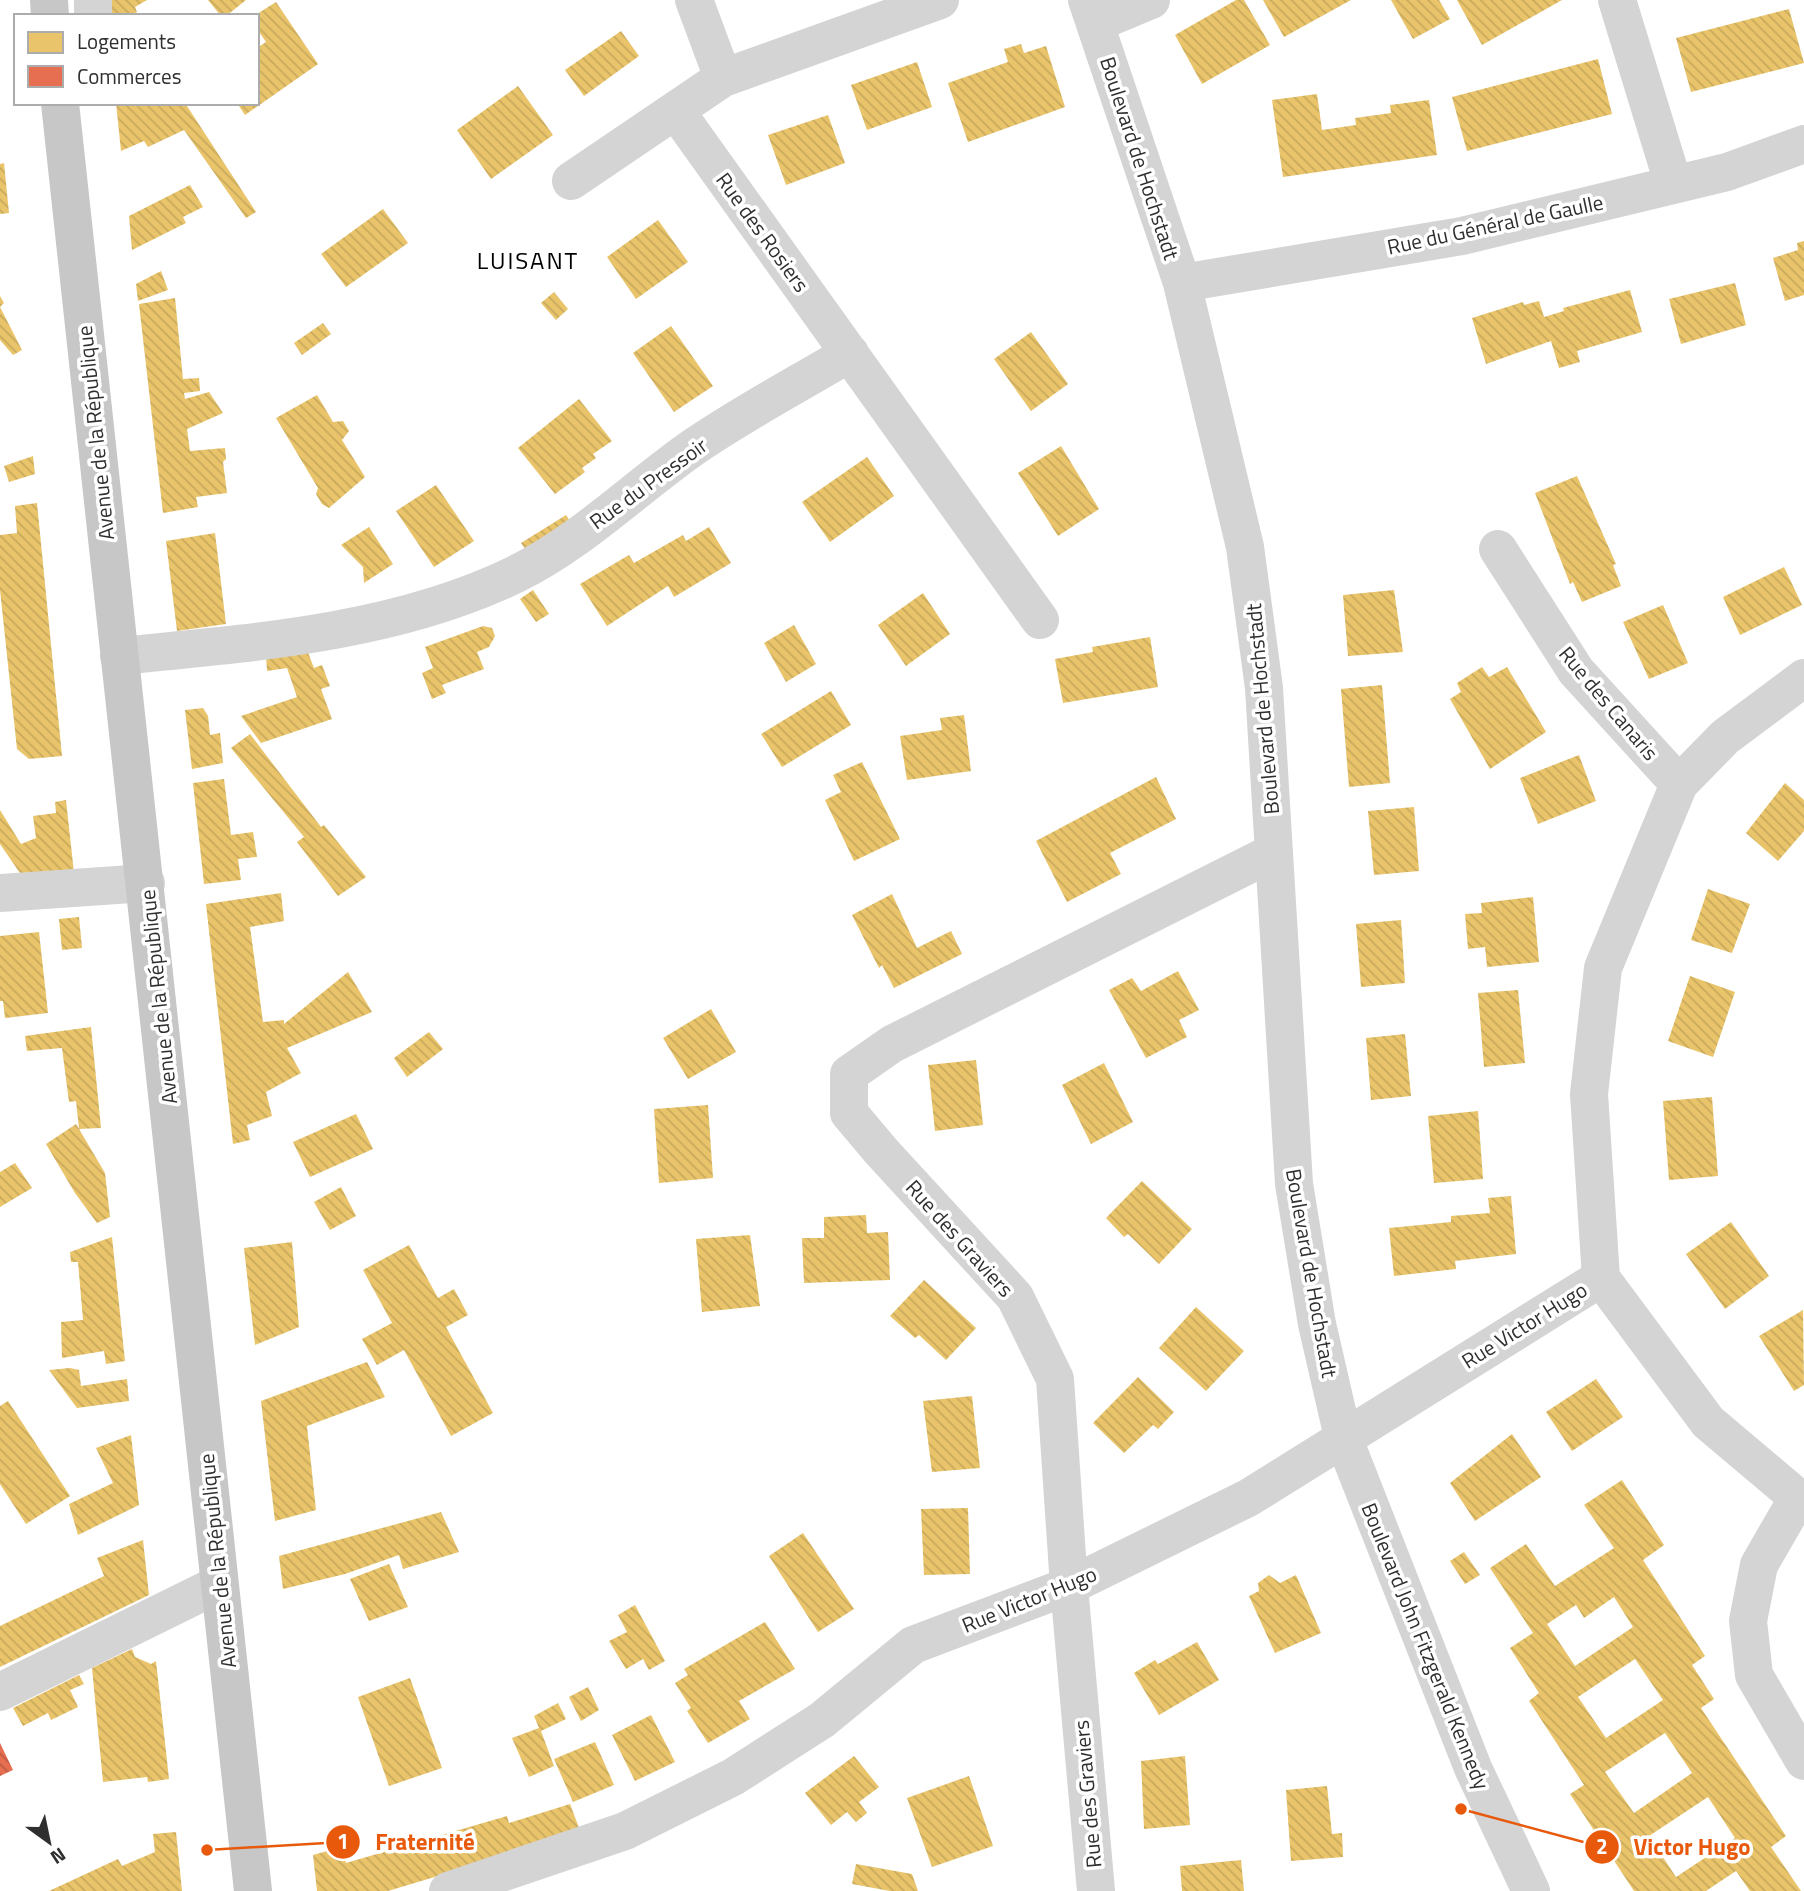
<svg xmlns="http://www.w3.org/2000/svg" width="1804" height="1891" font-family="'Titillium Web',sans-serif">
  <defs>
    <pattern id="homes-back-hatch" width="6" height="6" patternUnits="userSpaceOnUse" patternTransform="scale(1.75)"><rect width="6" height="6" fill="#e9c46a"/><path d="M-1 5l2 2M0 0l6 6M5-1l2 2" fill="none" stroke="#c8a95c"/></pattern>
    <pattern id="shops-back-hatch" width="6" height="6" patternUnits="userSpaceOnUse" patternTransform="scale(1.75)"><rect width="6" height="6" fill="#e76f51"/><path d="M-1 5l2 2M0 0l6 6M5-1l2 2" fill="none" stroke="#bc5c44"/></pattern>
  </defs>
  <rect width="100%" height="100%" fill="#fff"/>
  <!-- homes -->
  <path fill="url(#homes-back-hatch)" fill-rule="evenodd" d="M104 0H147L135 7 137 12 130 16H106Z
    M208 0H246L226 16H221Z
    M1236 0H1244L1270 45 1202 84 1175 35Z
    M1263 0H1351L1284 37Z
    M1391 0H1439L1450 19 1413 39Z
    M1457 0H1562L1482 45Z
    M276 2 318 64 245 115 237 103H257V48L266 42 257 29V14Z
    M1789 9 1804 63 1691 92 1676 38Z
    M621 31 639 56 584 96 565 70Z
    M1021 44 1024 53 1046 46 1065 107 968 142 948 83 1008 62 1004 49Z
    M1598 59 1612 114 1467 151 1452 97Z
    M917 62 932 107 867 130 851 85Z
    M518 86 553 135 491 179 457 130Z
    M1317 94 1322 130 1356 125 1355 118 1391 113 1390 105 1429 100 1437 155 1283 177 1272 100Z
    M116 103H185L256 212 246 218 184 130 148 147 144 141 121 151Z
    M828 115 845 163 786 185 768 135Z
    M4 163 9 213 0 214V164Z
    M190 185 203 207 183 217 186 223 132 250 129 216Z
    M383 209 408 243 346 287 321 254Z
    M658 220 688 262 636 299 607 257Z
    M1804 241V295L1785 301 1773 258 1798 250 1797 243Z
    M161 271 168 290 138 301 136 284Z
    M1735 283 1746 325 1681 344 1669 299Z
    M1630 290 1642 332 1577 351 1580 362 1559 368 1551 341 1486 364 1472 318 1523 302 1524 305 1539 301 1544 317 1564 311 1563 308Z
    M554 292 568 309 556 320 541 303Z
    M0 296 4 303 0 307 22 350 13 355 0 340Z
    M175 298 183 379 199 378 200 391 184 393 185 399 209 392 223 413 187 429 190 451 225 448 226 459 223 462 227 493 196 497 198 507 163 513 139 304Z
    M323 323 331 334 302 355 294 343Z
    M671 326 713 386 674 412 633 353Z
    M1031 332 1068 384 1031 411 994 359Z
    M317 395 333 422 343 421 349 431 342 440 365 477 329 508 322 504 316 494 318 488 276 418Z
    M579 399 612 441 593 454 596 458 582 468 585 472 555 494 518 448Z
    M1061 446 1099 509 1058 536 1018 473Z
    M33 456 35 474 9 482 4 466Z
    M867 457 894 496 830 542 802 502Z
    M1577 476 1616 564 1613 565 1621 586 1582 602 1573 582 1570 584 1535 493Z
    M436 485 474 541 434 567 396 511Z
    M37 503 62 756 29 759 17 749 0 590V535L17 533 15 506Z
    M566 515 570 521 526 550 521 543Z
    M369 527 393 564 364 583 363 567 341 545Z
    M709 527 731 563 674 597 668 586 607 626 580 584 629 555 634 563 683 535 686 541Z
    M215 533 226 624 177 631 166 541Z
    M1784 567 1802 605 1740 635 1723 597Z
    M533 590 549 614 536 622 520 599Z
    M1394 590 1403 652 1348 656 1343 595Z
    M923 593 950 634 906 666 878 625Z
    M1663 605 1688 663 1649 679 1623 622Z
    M794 625 816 664 786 682 764 643Z
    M483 626 492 628 495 636 489 647 477 652 484 669 442 685 446 693 432 699 422 673 433 668 425 647Z
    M1150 637 1158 687 1063 703 1055 659 1093 652 1092 647Z
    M307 650 314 668 322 665 330 686 321 689 332 719 261 743 241 716 297 697 287 668 267 671 266 655Z
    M1482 667 1489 677 1507 667 1546 732 1490 769 1450 699 1461 692 1457 683Z
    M1382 685 1390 783 1349 787 1341 689Z
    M831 691 851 725 782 767 761 734Z
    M203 708 208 716 210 735 220 733 223 763 192 769 185 710Z
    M964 715 971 771 907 780 900 736 942 730 940 718Z
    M250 734 321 827 324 825 366 877 338 896 297 842 304 837 231 748Z
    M1579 755 1596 801 1538 824 1520 778Z
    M862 762 900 839 854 861 825 800 841 792 833 775Z
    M1156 777 1176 819 1110 853 1121 874 1067 902 1036 841Z
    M224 779 231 835 253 832 257 857 238 859 241 880 204 884 193 783Z
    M1785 783 1804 800V831L1778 861 1746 833Z
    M66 800 74 873 22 876 0 844V810L21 844 36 838 33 816 56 813 55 802Z
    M1414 807 1419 871 1374 875 1368 811Z
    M1708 889 1750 904 1732 953 1691 940Z
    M281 893 284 921 250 927 263 1022 284 1020V1024L348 972 372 1012 287 1048 301 1073 266 1092 272 1116 247 1125 250 1140 233 1144 206 904Z
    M892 894 917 948 951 931 962 954 894 988 882 965 879 968 852 915Z
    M1533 897 1539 962 1487 967 1485 947 1468 949 1465 914 1482 913 1481 903Z
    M79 917 82 948 62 950 59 919Z
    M1401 920 1405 983 1361 987 1356 924Z
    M39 932 48 1013 5 1018 3 1001H0V936Z
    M1178 971 1199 1010 1179 1020 1187 1037 1146 1058 1109 990 1132 978 1141 991Z
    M1690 976 1735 992 1713 1057 1668 1041Z
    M1518 990 1525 1063 1484 1067 1478 993Z
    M711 1009 736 1052 688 1079 663 1038Z
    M91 1027 101 1128 79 1129 105 1173 110 1217 97 1223 75 1193 46 1144 76 1124 79 1129 76 1101 69 1102 62 1048 27 1051 25 1036Z
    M429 1032 443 1049 407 1077 394 1058Z
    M1405 1034 1411 1096 1371 1100 1366 1038Z
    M976 1060 983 1125 935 1131 928 1065Z
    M1104 1063 1133 1122 1091 1144 1062 1085Z
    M1712 1097 1718 1176 1669 1180 1663 1101Z
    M708 1105 713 1178 659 1183 654 1109Z
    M1478 1111 1483 1179 1434 1183 1428 1116Z
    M356 1114 373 1149 310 1177 293 1142Z
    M15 1163 32 1188 0 1207V1172Z
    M1142 1181 1192 1229 1159 1264 1128 1234 1124 1237 1106 1218Z
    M341 1187 356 1216 330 1230 314 1202Z
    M1511 1196 1516 1254 1455 1261 1456 1269 1394 1276 1389 1228 1451 1222V1216L1490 1213 1488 1198Z
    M866 1215 867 1233 888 1232 890 1280 804 1283 802 1238H824V1217Z
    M1731 1222 1769 1276 1725 1309 1686 1254Z
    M750 1235 760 1306 702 1312 696 1239Z
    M112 1237 125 1361 106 1364 104 1351 62 1358 61 1322 83 1320 78 1262H71L70 1252Z
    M292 1242 299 1327 255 1345 244 1248Z
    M409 1245 438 1298 454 1289 468 1315 446 1327 493 1413 451 1436 404 1350 377 1365 362 1339 392 1323 363 1270Z
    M924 1280 976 1328 946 1360 919 1335 915 1338 890 1316Z
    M1196 1307 1244 1351 1206 1391 1159 1348Z
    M1803 1310 1804 1385 1794 1391 1759 1336Z
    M367 1362 385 1397 307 1426 316 1510 275 1521 261 1401Z
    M70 1368 79 1370 81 1386 127 1379 129 1401 77 1408 49 1370Z
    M1138 1377 1174 1412 1158 1429 1153 1425 1124 1453 1093 1423Z
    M1596 1379 1623 1417 1572 1451 1546 1412Z
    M972 1396 980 1468 932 1472 923 1401Z
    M8 1401 70 1496 26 1524 0 1484V1406Z
    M1512 1434 1541 1477 1475 1521 1450 1483Z
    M131 1435 139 1505 78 1535 69 1504 113 1483 96 1448Z
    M1622 1480 1664 1545 1643 1560 1705 1656 1692 1665 1714 1699 1701 1708 1786 1836 1771 1847 1801 1891H1750L1736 1871 1706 1891H1634L1570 1794 1584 1785 1529 1701 1539 1693 1510 1648 1533 1633 1490 1568 1526 1544 1555 1586 1614 1548 1584 1505ZM1614 1597 1633 1627 1575 1666 1547 1624 1576 1605 1584 1618ZM1635 1659 1663 1700 1606 1738 1578 1697ZM1665 1733 1692 1773 1634 1813 1605 1772ZM1708 1797 1735 1838 1676 1877 1649 1836Z
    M968 1508 970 1574 924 1575 921 1509Z
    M441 1512 459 1552 403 1569 399 1555 345 1574 283 1589 279 1556Z
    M803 1533 854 1609 818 1632 769 1556Z
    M143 1540 149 1595 0 1667V1626L104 1576 97 1558Z
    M1464 1552 1480 1575 1465 1584 1450 1561Z
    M389 1564 408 1607 369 1621 350 1579Z
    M1269 1575 1280 1583 1296 1575 1321 1633 1275 1653 1249 1596 1259 1591 1258 1583Z
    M635 1605 665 1661 649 1670 643 1659 626 1669 609 1641 627 1632 618 1615Z
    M765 1622 795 1669 739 1701 750 1719 708 1743 687 1711 691 1708 675 1683 688 1675 684 1669Z
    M1197 1642 1219 1680 1159 1715 1134 1673 1155 1660 1158 1664Z
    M132 1649 135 1657 151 1664 156 1661 169 1779 148 1782 147 1777 103 1782 92 1668Z
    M79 1675 84 1684 70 1690 78 1707 51 1720 48 1713 23 1726 13 1708Z
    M410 1678 442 1768 389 1786 358 1697Z
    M588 1687 599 1710 581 1721 569 1697Z
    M558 1703 566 1719 541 1731 554 1766 529 1777 512 1738 539 1728 534 1716Z
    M651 1715 675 1762 635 1781 612 1735Z
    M595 1742 614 1785 573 1802 554 1759Z
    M854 1756 879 1787 859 1802 867 1813 856 1822 847 1812 831 1825 805 1793Z
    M1185 1756 1190 1825 1144 1829 1141 1761Z
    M969 1776 993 1846 932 1867 907 1798Z
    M1327 1786 1332 1834 1342 1833 1343 1857 1291 1861 1286 1790Z
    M570 1804 581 1833 388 1891H317L313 1855 341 1847 346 1863 507 1816 509 1823Z
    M176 1832 182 1891H49L118 1859 122 1866 155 1852 153 1834Z
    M1241 1860 1244 1891H1182L1180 1866Z
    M856 1864 912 1874 918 1891H890L852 1884Z"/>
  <!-- shops -->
  <path fill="url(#shops-back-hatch)" d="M0 1743 13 1770 0 1776Z"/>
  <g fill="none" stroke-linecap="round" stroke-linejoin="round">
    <!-- minor -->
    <path stroke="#d4d4d4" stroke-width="38" d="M93 0V16
      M694 0 723 78
      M1087 0 1182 283 1245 547 1264 688 1294 1184 1317 1324 1343 1437 1473 1768 1531 1891
      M1617 0 1673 183
      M1096 23 1151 0
      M676 111 1040 620
      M571 181 723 78 940 0
      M1182 283 1462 236 1727 172 1804 144
      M1498 549 1576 671 1679 784
      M119 656C251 643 395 633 516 574 579 543 631 492 688 451 739 415 797 385 850 353
      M1804 678 1725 737 1679 784 1603 968 1589 1094 1601 1278 1708 1422 1804 1503
      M0 893 146 883
      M1797 1499 1759 1565 1748 1621 1754 1675 1804 1761
      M0 1692 219 1584
      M448 1891 625 1831 733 1777 822 1720 913 1645 1069 1586 1248 1498 1601 1278
      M1096 1891 1069 1586 1055 1379 1015 1297 881 1151 849 1113V1074L892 1044 1274 852"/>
    <!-- major -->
    <path stroke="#c7c7c7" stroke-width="38" d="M49 0 50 16
      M60 103 253 1891"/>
  </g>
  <g text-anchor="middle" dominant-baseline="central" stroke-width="7" stroke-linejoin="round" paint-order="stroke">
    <!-- street labels -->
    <g font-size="21" fill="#2f2f2f" stroke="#fff">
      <text transform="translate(1140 158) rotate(72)">Boulevard de Hochstadt</text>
      <text transform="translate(1495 224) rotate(-12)">Rue du Général de Gaulle</text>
      <text transform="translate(763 232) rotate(54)">Rue des Rosiers</text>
      <text transform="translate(95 433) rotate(-96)">Avenue de la République</text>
      <text transform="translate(648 483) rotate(-36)">Rue du Pressoir</text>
      <text transform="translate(1609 703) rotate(50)">Rue des Canaris</text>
      <text transform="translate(1262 709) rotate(-95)">Boulevard de Hochstadt</text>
      <text transform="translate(158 997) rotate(-96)">Avenue de la République</text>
      <text transform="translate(960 1238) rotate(48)">Rue des Graviers</text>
      <text transform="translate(1312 1273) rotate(80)">Boulevard de Hochstadt</text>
      <text transform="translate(1524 1325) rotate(-32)">Rue Victor Hugo</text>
      <text transform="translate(217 1561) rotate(-96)">Avenue de la République</text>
      <text transform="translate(1029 1599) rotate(-22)">Rue Victor Hugo</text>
      <text transform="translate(1426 1646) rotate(68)">Boulevard John Fitzgerald Kennedy</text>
      <text transform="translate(1087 1794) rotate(-95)">Rue des Graviers</text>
    </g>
    <!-- quarter labels -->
    <g font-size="24" letter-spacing="2" fill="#000" stroke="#fff">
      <text x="528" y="260">LUISANT</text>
    </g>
  </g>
  <!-- callouts -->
  <path fill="none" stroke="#e8590c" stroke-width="2.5" d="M207 1850L343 1842M1461 1809L1602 1847"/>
  <g fill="#e8590c" stroke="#fff" stroke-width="2.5">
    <circle cx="207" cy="1850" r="7"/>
    <circle cx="1461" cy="1809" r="7"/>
    <circle cx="343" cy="1842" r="18"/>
    <circle cx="1602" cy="1847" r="18"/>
  </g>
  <g font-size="21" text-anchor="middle" font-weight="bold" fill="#fff">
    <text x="343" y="1849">1</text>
    <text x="1602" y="1854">2</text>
  </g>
  <g font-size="23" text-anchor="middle" font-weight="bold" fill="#e8590c" stroke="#fff" stroke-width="7" stroke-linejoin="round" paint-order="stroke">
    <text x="425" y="1850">Fraternité</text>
    <text x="1692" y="1855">Victor Hugo</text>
  </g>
  <!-- legend -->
  <rect x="14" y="14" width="245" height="91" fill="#ffffff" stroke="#acacac" stroke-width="2"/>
  <rect x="28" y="32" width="35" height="21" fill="#e9c46a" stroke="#acacac" stroke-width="2"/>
  <text x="77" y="49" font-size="21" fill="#2f2f2f">Logements</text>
  <rect x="28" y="66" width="35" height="21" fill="#e76f51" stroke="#acacac" stroke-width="2"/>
  <text x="77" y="84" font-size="21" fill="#2f2f2f">Commerces</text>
  <!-- north arrow -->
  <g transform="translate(49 1842) rotate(147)" stroke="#ffffff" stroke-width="5" paint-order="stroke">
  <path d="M0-5L12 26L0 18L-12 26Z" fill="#2f2f2f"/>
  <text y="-10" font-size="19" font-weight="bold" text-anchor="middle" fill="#2f2f2f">N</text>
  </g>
</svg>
